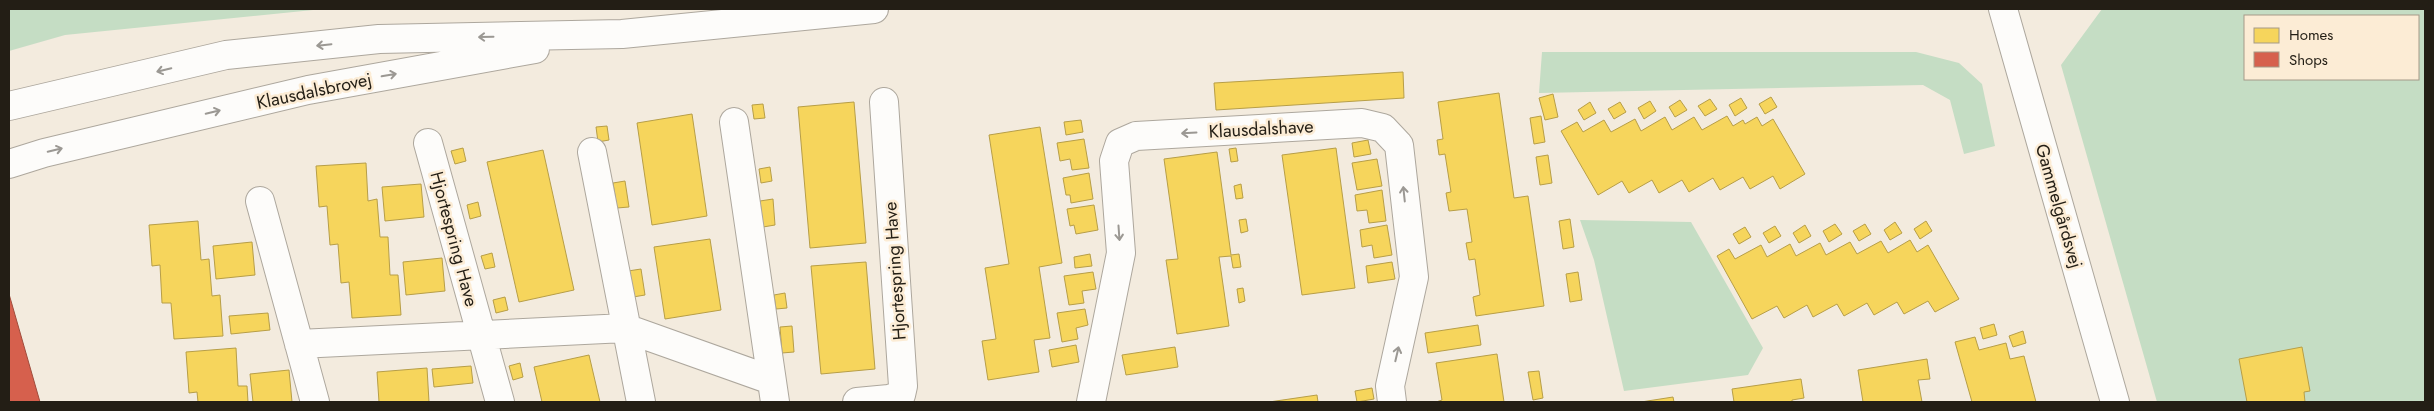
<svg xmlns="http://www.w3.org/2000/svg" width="2434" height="411" font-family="Jost,sans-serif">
  <rect width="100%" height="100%" fill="#f3ebde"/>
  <!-- green -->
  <path fill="#c5ddc4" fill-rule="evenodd" d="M9 9H323L65 35 9 51Z
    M2102 9H2425V402H2157L2061 65ZM2245 16H2418V79H2245Z
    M1542 52H1916L1959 63 1982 84 1995 146 1964 154 1950 100 1923 85 1539 93Z
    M1580 220 1691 222 1763 348 1748 375 1624 391 1594 260Z"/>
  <!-- homes -->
  <path fill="#f6d55c" stroke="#b79e47" d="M1403 72 1404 98 1216 110 1214 83Z
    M1499 93 1514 198 1528 196 1544 306 1476 316 1473 297 1480 295 1475 259 1469 260 1466 243 1472 242 1467 209 1449 211 1446 193 1451 192 1445 154 1439 155 1437 140 1443 139 1438 102Z
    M1553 94 1558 117 1545 120 1539 98Z
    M1771 97 1777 107 1765 114 1759 104Z
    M1741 98 1747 108 1735 116 1729 105Z
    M1710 99 1717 109 1705 116 1698 106Z
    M1680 100 1687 110 1675 117 1669 107Z
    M1650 101 1656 111 1644 119 1638 108Z
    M854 102 866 243 810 248 798 107Z
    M1590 102 1596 113 1584 120 1578 110Z
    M1620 102 1626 112 1614 119 1608 109Z
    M763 104 765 118 754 119 752 105Z
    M692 114 707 216 652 225 637 123Z
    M1541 116 1545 142 1534 144 1530 118Z
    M1727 116 1733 126 1743 120 1745 124 1757 117 1762 126 1773 119 1805 174 1780 189 1773 176 1750 189 1743 177 1720 190 1713 178 1689 192 1682 180 1659 193 1652 180 1629 193 1622 181 1598 195 1561 131 1577 122 1583 132 1604 120 1611 132 1635 119 1641 131 1665 117 1672 130 1694 117 1702 130Z
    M1081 120 1083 132 1066 135 1064 122Z
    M607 126 609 140 598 142 596 127Z
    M1040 127 1062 263 1039 267 1050 338 1034 340 1039 372 988 380 982 341 996 339 985 268 1009 264 989 135Z
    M1084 139 1089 168 1072 170 1070 159 1060 161 1057 143Z
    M1368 140 1371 154 1354 157 1352 143Z
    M463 148 466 161 455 164 451 151Z
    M1236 148 1238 161 1231 162 1229 149Z
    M1336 148 1355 288 1302 295 1282 155Z
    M543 150 574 290 519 302 487 162Z
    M1217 152 1231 255 1239 254 1241 267 1233 268 1231 256 1219 257 1229 326 1177 334 1166 260 1178 259 1164 159Z
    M1548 155 1552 183 1540 185 1536 157Z
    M1377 159 1382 186 1357 190 1352 163Z
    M366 163 368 201 377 199 380 237H388L390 275H398L401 315 352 318 349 282 341 283 338 244 330 245 327 206 319 207 316 166Z
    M770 167 772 181 761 183 759 169Z
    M1089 173 1093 199 1071 203 1070 195H1066L1063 178Z
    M625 181 629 207 617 208 613 183Z
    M421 184 424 217 385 221 382 187Z
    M1241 184 1243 198 1236 199 1234 186Z
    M1382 190 1386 221 1369 223 1367 210 1357 211 1355 195Z
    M773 199 775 225 763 227 760 201Z
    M478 202 481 216 470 219 467 205Z
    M1094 205 1098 230 1076 234 1074 225 1070 226 1067 209Z
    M1246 219 1248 231 1241 233 1239 220Z
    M1570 219 1574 247 1563 249 1559 221Z
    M198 221 201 260 209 259 212 296 220 295 223 336 174 339 171 303H162L160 265 152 266 149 225Z
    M1926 221 1932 231 1920 239 1914 229Z
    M1895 222 1902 233 1890 240 1884 230Z
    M1835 224 1842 234 1829 242 1823 231Z
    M1865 224 1871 234 1859 241 1853 231Z
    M1387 225 1392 255 1374 258 1372 245 1362 247 1360 230Z
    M1805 225 1811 236 1799 243 1793 233Z
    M1775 226 1781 236 1769 243 1763 233Z
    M1745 227 1751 237 1739 244 1733 234Z
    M710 239 721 310 665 319 654 247Z
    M1910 240 1917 252 1928 245 1959 299 1935 312 1928 301 1904 314 1897 302 1874 315 1867 303 1844 316 1837 304 1813 317 1807 305 1784 318 1777 306 1752 319 1717 256 1729 249 1735 259 1761 245 1767 257 1790 244 1796 256 1820 243 1826 255 1850 242 1857 254 1881 241 1888 253Z
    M252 242 255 275 216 279 213 246Z
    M492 253 495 267 485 269 481 256Z
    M1090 254 1092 266 1075 268 1074 257Z
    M442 258 445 291 406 295 403 262Z
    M866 262 875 369 821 374 811 266Z
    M1392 262 1395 279 1368 283 1366 266Z
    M641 269 645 295 633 297 628 271Z
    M1093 272 1096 289 1082 291 1084 303 1069 305 1064 276Z
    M1578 272 1582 300 1570 302 1566 274Z
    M1243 288 1245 301 1239 303 1237 289Z
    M785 293 787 308 776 309 774 295Z
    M505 297 508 310 496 313 493 300Z
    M1085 309 1088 325 1076 328 1078 339 1062 342 1057 313Z
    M268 313 270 330 231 334 229 316Z
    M1994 324 1997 335 1983 339 1980 328Z
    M1478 325 1481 345 1428 353 1425 333Z
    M792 326 794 352 782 353 780 327Z
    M2023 331 2026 343 2013 347 2009 336Z
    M1975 337 1979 350 2006 343 2010 359 2024 356 2036 402H1972L1955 342Z
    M1076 345 1079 362 1052 367 1049 350Z
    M1175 347 1178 367 1126 375 1122 355Z
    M2302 347 2310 391 2304 392 2305 402H2247L2239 359Z
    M236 348 238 386H247L248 402H198L197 392 189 393 186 352Z
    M1497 354 1504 402H1436L1442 400 1436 363Z
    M589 355 600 402H542L534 367Z
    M1927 359 1930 379 1918 380 1922 402H1863L1858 370Z
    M520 363 523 377 513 380 509 366Z
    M471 366 473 383 434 387 432 369Z
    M427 368 429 402H379L377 372Z
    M289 370 292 402H253L250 374Z
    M1539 371 1543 398 1533 400 1528 372Z
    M1801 379 1804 398 1792 400V402H1734L1732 389Z
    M1372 388 1374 399 1357 402 1355 391Z
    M1317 395 1318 402H1269Z
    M1673 397 1674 402H1641Z"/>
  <!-- shops -->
  <path fill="#d6604d" stroke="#a04c3c" d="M9 294 40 402H9Z"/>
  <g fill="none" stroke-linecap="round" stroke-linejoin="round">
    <!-- minor casing -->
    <g stroke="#ada79d" stroke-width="30">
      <path id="minor" d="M2003 9 2115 402
        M9 106 226 55 379 39 622 34 874 9
        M734 122 775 402
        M428 143 500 402
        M592 152 641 402
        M9 164 44 153 308 90 535 49
        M260 201 315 402
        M299 344 625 328 771 380
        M857 402 889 399 901 395 903 386 884 102
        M1091 402 1121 253 1114 161 1120 143 1136 136 1362 123 1383 128 1399 145 1414 277 1390 386 1392 402"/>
    </g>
    <!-- minor -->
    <use href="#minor" stroke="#fdfcfa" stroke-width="28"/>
  </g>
  <!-- one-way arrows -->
  <defs><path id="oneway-shaft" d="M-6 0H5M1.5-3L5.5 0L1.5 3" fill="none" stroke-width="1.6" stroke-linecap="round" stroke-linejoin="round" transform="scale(1.25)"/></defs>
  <g stroke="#9b9893">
    <use href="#oneway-shaft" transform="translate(486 37) rotate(179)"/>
    <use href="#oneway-shaft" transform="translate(324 45) rotate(174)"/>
    <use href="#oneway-shaft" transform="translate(164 70) rotate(167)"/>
    <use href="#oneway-shaft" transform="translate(389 75) rotate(-10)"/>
    <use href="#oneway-shaft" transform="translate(213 112) rotate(-13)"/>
    <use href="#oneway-shaft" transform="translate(1189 133) rotate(177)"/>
    <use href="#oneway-shaft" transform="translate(55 150) rotate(-13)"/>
    <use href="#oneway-shaft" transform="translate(1404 194) rotate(-96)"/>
    <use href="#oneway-shaft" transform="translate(1119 233) rotate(86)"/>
    <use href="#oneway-shaft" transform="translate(1397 354) rotate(-77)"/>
  </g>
  <g text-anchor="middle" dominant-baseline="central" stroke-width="5" stroke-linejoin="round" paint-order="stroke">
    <!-- street labels -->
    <g font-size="18" fill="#231e15" stroke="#fcecd5">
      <text transform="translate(314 91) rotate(-12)">Klausdalsbrovej</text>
      <text transform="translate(1261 129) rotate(-3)">Klausdalshave</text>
      <text transform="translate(2059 206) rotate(74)">Gammelgårdsvej</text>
      <text transform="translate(454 239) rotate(75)">Hjortespring Have</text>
      <text transform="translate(895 271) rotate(-94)">Hjortespring Have</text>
    </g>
  </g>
  <!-- border -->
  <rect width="2434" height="411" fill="none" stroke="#231e15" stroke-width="20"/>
  <!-- legend -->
  <rect x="2244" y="15" width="175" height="65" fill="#fcecd5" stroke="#a59a88"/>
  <rect x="2254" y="28" width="25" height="15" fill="#f6d55c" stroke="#a59a88"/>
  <text x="2289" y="40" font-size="15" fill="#231e15">Homes</text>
  <rect x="2254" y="52" width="25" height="15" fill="#d6604d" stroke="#a59a88"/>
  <text x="2289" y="65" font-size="15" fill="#231e15">Shops</text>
</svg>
